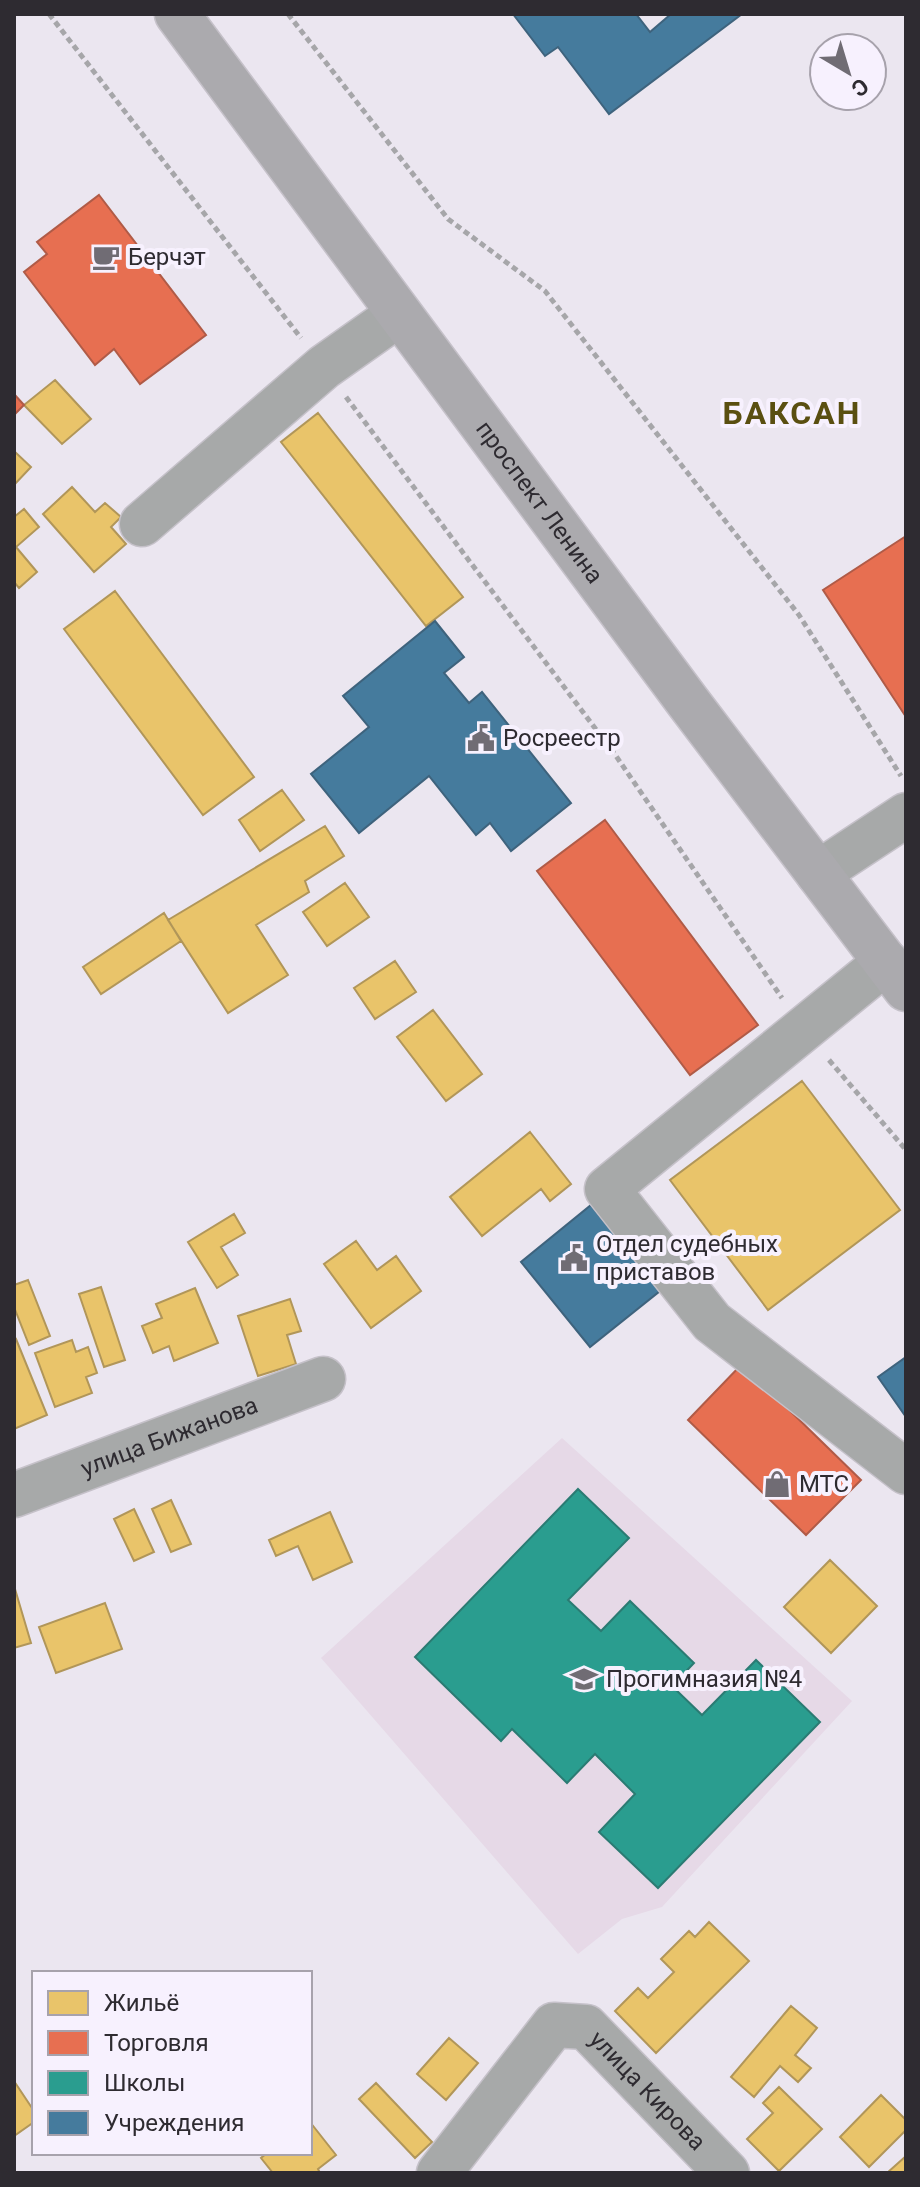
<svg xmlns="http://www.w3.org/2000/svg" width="920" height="2187" font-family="Roboto,sans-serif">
  <rect width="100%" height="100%" fill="#ebe6f0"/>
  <!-- education -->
  <path fill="#e6d9e7" d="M562 1438 852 1701 662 1907 622 1919 578 1954 321 1658Z"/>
  <!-- homes -->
  <path fill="#e9c46a" stroke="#b19659" stroke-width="2" d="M55 380 91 419 62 444 24 405Z
    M318 413 463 597 426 626 281 442Z
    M14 451 31 467 14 485Z
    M72 487 95 512 105 503 121 517 111 527 126 544 94 572 43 514Z
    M24 509 39 527 16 547 37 572 19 588 14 582V517Z
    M115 591 254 777 203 815 64 629Z
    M282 790 304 820 260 851 239 820Z
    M325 826 344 856 305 881 309 892 256 925 288 975 228 1013 168 920Z
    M345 883 369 917 327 946 303 912Z
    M164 913 181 941 101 994 83 967Z
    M395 961 416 992 375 1019 354 988Z
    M433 1010 482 1074 446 1101 397 1037Z
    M802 1081 900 1210 768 1310 670 1180Z
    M530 1132 571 1184 550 1201 541 1189 482 1236 450 1197Z
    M234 1214 245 1233 221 1247 238 1275 217 1288 188 1242Z
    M356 1241 377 1270 396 1256 421 1291 371 1328 324 1264Z
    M28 1280 50 1336 29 1345 14 1307V1285Z
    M101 1287 125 1360 104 1367 79 1294Z
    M195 1288 218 1343 174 1361 169 1346 153 1353 142 1326 162 1318 156 1304Z
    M290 1299 301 1331 287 1335 296 1364 258 1376 238 1316Z
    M16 1339 47 1415 14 1429V1340Z
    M72 1340 76 1352 88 1347 97 1373 86 1377 92 1393 55 1407 35 1353Z
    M171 1500 191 1544 171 1552 152 1509Z
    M134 1509 154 1552 134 1561 114 1519Z
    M330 1512 352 1562 313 1580 298 1546 276 1556 269 1540Z
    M830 1560 877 1606 831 1653 784 1607Z
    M15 1589 31 1643 14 1648V1590Z
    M105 1603 122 1649 56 1673 39 1627Z
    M709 1922 749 1961 656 2053 615 2011 638 1988 648 1998 674 1972 661 1959 689 1931 695 1937Z
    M791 2006 817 2028 795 2055 811 2068 798 2082 780 2066 754 2097 731 2077Z
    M449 2038 478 2063 446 2100 417 2074Z
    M14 2081 34 2111V2122L14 2136Z
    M376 2083 432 2142 415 2158 359 2099Z
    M779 2087 822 2129 779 2171 747 2139 773 2113 763 2103Z
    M881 2095 906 2120V2130L869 2167 840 2137Z
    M310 2122 336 2155 318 2169 320 2173H273L261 2158 267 2153H310Z
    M906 2156V2173H887Z"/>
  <!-- shops -->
  <path fill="#e76f51" stroke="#b05b47" stroke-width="2" d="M99 195 206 335 140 384 114 349 95 365 24 272 47 254 37 242Z
    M14 394 24 405 14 415Z
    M906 536V717L823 590Z
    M605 820 758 1025 690 1075 537 871Z
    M742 1364 861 1480 806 1535 688 1420Z"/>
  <!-- schools -->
  <path fill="#2a9d8f" stroke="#2b7b73" stroke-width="2" d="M578 1489 629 1538 568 1600 601 1631 630 1601 694 1663 672 1686 702 1715 756 1660 820 1722 658 1888 599 1832 635 1794 595 1754 567 1783 512 1729 501 1741 415 1657Z"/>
  <!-- public -->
  <path fill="#457b9d" stroke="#3e637d" stroke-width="2" d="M513 14H636L650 32 671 14H742L609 114 558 47 545 56Z
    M435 621 464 657 444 673 469 703 482 692 571 803 511 851 490 823 476 835 429 776 359 833 311 774 369 727 343 696Z
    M591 1205 660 1291 590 1347 521 1262Z
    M906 1357V1417L878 1377Z"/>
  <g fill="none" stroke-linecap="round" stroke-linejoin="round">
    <!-- minor casing -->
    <g stroke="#c5c1c9" stroke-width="47">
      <g id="minor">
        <path d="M142 524 324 367 399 314"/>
        <path d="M818 873 906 815"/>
        <path d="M886 962 607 1189 712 1322 906 1472"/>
        <path id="s1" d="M14 1495 323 1379"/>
        <path id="s2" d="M439 2173 554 2025 586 2027 727 2173"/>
      </g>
    </g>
    <!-- major casing -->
    <g stroke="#c5c1c9" stroke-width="47">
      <g id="major">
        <path id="s3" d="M177 14 688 702 906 989"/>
      </g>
    </g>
    <!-- path -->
    <path stroke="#a6a6a9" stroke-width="5" stroke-dasharray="6 4" stroke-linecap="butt" d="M49 14 301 338
      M288 14 448 219 545 291 799 615 901 776
      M346 397 616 756 782 998
      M829 1060 906 1150"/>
    <!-- minor -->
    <use href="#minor" stroke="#a7a9a9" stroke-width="44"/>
    <!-- major -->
    <use href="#major" stroke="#abaaae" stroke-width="44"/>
  </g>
  <!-- icons -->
  <defs>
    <g id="cafe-bare" transform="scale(2.16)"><path d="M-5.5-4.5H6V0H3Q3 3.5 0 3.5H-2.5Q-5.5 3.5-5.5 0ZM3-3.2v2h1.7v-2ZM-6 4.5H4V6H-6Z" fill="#706c74" stroke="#f7f1fe" stroke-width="2.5" paint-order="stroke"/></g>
    <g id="civic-bare" transform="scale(2.16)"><path d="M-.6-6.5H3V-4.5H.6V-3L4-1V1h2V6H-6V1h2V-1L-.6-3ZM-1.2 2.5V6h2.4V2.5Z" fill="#706c74" stroke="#f7f1fe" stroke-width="2.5" paint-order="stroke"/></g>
    <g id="shop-bare" transform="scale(2.16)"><path d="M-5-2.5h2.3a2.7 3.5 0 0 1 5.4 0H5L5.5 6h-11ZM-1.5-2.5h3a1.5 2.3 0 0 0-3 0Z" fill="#706c74" stroke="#f7f1fe" stroke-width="2.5" paint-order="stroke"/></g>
    <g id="school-bare" transform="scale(2.16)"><path d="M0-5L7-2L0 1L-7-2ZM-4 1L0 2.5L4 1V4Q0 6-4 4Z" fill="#706c74" stroke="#f7f1fe" stroke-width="2.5" paint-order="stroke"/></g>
  </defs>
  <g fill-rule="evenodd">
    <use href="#cafe-bare" x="106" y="257"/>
    <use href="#civic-bare" x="481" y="738"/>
    <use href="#civic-bare" x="574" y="1258"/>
    <use href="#shop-bare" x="777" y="1484"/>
    <use href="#school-bare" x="584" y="1679"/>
  </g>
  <g text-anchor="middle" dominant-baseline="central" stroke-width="8" stroke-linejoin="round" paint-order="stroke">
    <!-- poi labels -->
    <g font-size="24" fill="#2e2b31" stroke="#f7f1fe" text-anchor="start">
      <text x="128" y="257">Берчэт</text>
      <text x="503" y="738">Росреестр</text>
      <text x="596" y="1244">Отдел судебных<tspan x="596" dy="28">приставов</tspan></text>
      <text x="799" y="1484">МТС</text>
      <text x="606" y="1679">Прогимназия №4</text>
    </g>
    <!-- street labels -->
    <g font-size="24" fill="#2e2b31" stroke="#f7f1fe">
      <text stroke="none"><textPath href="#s3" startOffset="608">проспект Ленина</textPath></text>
      <text stroke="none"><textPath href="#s1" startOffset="166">улица Бижанова</textPath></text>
      <text stroke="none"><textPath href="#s2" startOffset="308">улица Кирова</textPath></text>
    </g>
    <!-- district labels -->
    <g font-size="32" font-weight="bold" letter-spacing="2" fill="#5a4f11" stroke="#f7f1fe">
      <text x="792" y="413">БАКСАН</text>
    </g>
  </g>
  <!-- border -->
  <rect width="920" height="2187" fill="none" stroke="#2e2b31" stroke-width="32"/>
  <!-- legend -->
  <rect x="32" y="1971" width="280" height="184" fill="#f7f1fe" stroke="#a7a2ac" stroke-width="2"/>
  <rect x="48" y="1991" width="40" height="24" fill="#e9c46a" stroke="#a7a2ac" stroke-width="2"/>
  <text x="104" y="2011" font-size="24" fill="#2e2b31">Жильё</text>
  <rect x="48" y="2031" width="40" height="24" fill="#e76f51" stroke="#a7a2ac" stroke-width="2"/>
  <text x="104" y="2051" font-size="24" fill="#2e2b31">Торговля</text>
  <rect x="48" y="2071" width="40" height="24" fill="#2a9d8f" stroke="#a7a2ac" stroke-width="2"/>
  <text x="104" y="2091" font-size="24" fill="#2e2b31">Школы</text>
  <rect x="48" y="2111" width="40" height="24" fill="#457b9d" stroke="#a7a2ac" stroke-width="2"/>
  <text x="104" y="2131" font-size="24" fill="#2e2b31">Учреждения</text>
  <!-- north arrow -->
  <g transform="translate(848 72) rotate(142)"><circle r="38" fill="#f7f1fe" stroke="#a7a2ac" stroke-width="2"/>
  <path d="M0-6L14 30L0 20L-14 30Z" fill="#706c74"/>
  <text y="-12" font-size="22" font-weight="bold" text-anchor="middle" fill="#2e2b31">С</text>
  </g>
</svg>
